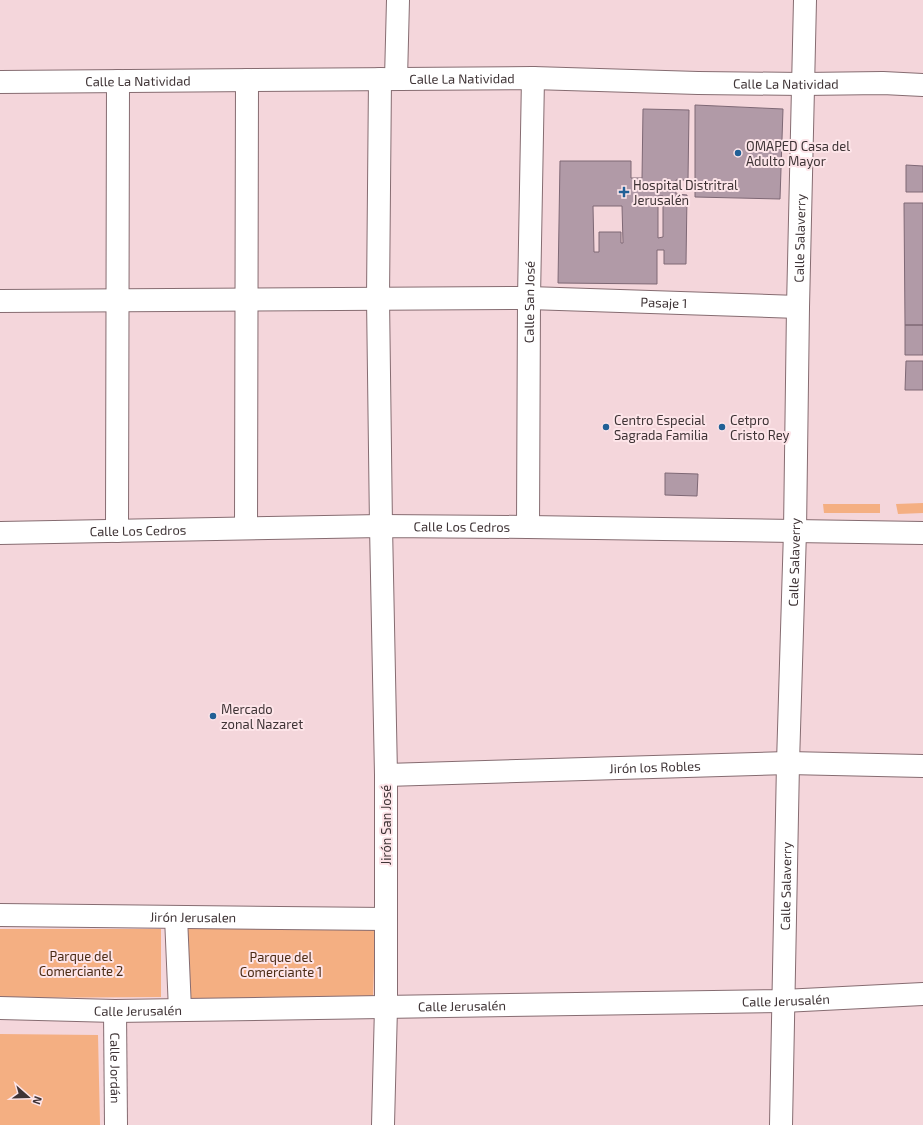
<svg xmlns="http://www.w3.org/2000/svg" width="923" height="1125" font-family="'Exo 2',sans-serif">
  <rect width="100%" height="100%" fill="#f4d6db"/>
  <!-- green -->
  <path fill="#f4af82" d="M923 503V513L898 514 896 504Z
    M823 504H880V513H824Z
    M188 927 375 929 373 1002 187 1001Z
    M0 929H161V997L0 998Z
    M0 1034 98 1035 100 1125H0Z"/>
  <!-- building -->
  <path fill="#b19aa7" stroke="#7e6875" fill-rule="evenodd" d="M695 105 783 109 780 199 695 197Z
    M643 109 689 110 688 180H676V194L687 195 686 264H664V250H657V284L558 283 560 161H631V178H642ZM658 196H663V237L658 238ZM593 206H622L623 243H621V232H599V252H594Z
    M906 165 923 166V192H906Z
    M904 203H923V325H905Z
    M905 325H923V355H905Z
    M906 361H923V390H905Z
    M665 473 698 474 697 496 665 495Z"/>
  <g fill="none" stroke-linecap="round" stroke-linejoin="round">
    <!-- street casing -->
    <g stroke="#866c71" stroke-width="24">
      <g id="street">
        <path d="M380 79 378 298 381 526 386 775V1007L383 1125"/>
        <path d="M396 79 398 0"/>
        <path id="s1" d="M0 82 533 78 698 83 803 84 883 83 923 85"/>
        <path id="s2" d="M0 301 529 298 798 307"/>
        <path id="s3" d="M528 527 529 298 533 78"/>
        <path d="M246 528 247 80"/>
        <path d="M117 531 118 81"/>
        <path id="s4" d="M0 533 381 526 528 527 923 533"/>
        <path id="s5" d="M386 775 788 763 923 766"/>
        <path id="s6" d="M0 915 386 919"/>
        <path d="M176 917 180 1010"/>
        <path id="s7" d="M0 1008 115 1011 783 1001 923 994"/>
        <path id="s8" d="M115 1011 116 1125"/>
        <path id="s9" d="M781 1125 788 763 795 531 798 307 805 0"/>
      </g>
    </g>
    <!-- street -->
    <use href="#street" stroke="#fff" stroke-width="22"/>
  </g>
  <!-- markers -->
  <g fill="#216096" stroke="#fde5e9" stroke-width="1.5">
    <circle cx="738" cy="153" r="4"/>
    <path d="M622 186h4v4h4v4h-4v4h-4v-4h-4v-4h4z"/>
    <circle cx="606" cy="427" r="4"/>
    <circle cx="722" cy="427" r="4"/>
    <circle cx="213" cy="716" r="4"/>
  </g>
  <g text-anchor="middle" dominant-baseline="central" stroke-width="4" stroke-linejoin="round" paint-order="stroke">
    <!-- street labels -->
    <g font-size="13" fill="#3f3436" stroke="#fde5e9">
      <text stroke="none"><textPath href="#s1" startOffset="462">Calle La Natividad</textPath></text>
      <text stroke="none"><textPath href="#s1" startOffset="138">Calle La Natividad</textPath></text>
      <text stroke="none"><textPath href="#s1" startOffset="786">Calle La Natividad</textPath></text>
      <text stroke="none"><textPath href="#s9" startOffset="887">Calle Salaverry</textPath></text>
      <text stroke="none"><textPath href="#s3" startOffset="225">Calle San José</textPath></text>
      <text stroke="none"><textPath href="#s2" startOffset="664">Pasaje 1</textPath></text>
      <text stroke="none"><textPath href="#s4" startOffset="462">Calle Los Cedros</textPath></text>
      <text stroke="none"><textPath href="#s4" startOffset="138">Calle Los Cedros</textPath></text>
      <text stroke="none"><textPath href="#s9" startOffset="563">Calle Salaverry</textPath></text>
      <text stroke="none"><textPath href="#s5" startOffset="269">Jirón los Robles</textPath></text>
      <text transform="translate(386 825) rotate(-90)">Jirón San José</text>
      <text stroke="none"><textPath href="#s9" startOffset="239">Calle Salaverry</textPath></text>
      <text stroke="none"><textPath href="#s6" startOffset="193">Jirón Jerusalen</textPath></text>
      <text stroke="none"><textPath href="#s7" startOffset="786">Calle Jerusalén</textPath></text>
      <text stroke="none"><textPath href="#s7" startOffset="462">Calle Jerusalén</textPath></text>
      <text stroke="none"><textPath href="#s7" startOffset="138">Calle Jerusalén</textPath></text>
      <text stroke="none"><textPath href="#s8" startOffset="57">Calle Jordán</textPath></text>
    </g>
    <!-- poi labels -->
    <g font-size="13" fill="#3f3436" stroke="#fde5e9" text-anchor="start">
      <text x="746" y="146">OMAPED Casa del<tspan x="746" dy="15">Adulto Mayor</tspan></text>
      <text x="633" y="185">Hospital Distritral<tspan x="633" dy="15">Jerusalén</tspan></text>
      <text x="614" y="420">Centro Especial<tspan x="614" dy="15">Sagrada Familia</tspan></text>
      <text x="730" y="420">Cetpro<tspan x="730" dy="15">Cristo Rey</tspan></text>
      <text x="221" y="709">Mercado<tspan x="221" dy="15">zonal Nazaret</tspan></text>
    </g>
    <!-- park labels -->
    <g font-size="13" fill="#4b2c16" stroke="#fde5e9">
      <text x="81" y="956">Parque del<tspan x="81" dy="15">Comerciante 2</tspan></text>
      <text x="281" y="957">Parque del<tspan x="281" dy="15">Comerciante 1</tspan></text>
    </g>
  </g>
  <!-- north arrow -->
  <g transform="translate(28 1097) rotate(110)" stroke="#fde5e9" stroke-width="3" paint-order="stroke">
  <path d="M0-3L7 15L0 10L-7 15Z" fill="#3f3436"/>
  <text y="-6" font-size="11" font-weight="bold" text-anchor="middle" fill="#3f3436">N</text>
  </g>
</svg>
